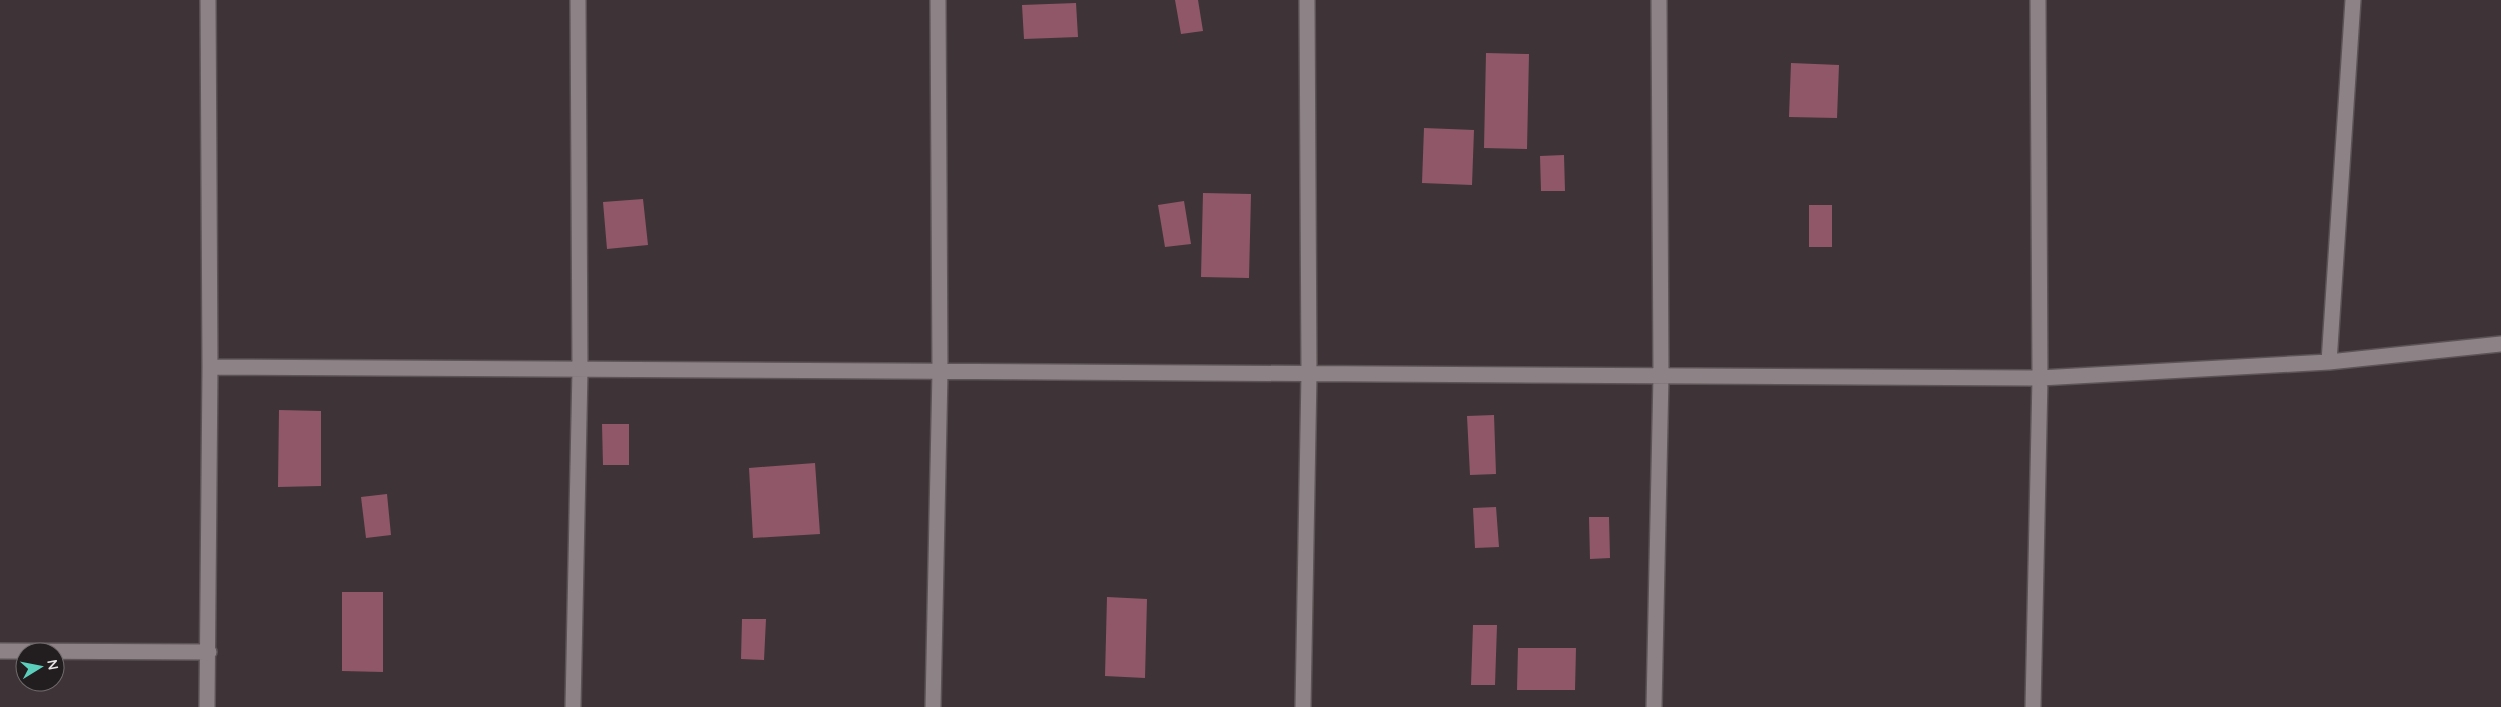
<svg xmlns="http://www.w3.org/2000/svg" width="2501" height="707" font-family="Quicksand,sans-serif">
  <rect width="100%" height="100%" fill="#3e3437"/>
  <!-- building -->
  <path fill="#905769" d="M1175 0H1198L1203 31 1181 34Z
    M1076 3 1078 37 1024 39 1022 5Z
    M1486 53 1529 54 1527 149 1484 148Z
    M1791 63 1839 65 1837 118 1789 117Z
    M1424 128 1474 130 1472 185 1422 183Z
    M1564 155 1565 191H1541L1540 156Z
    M1203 193 1251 194 1249 278 1201 277Z
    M643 199 648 245 607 249 603 202Z
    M1184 201 1191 244 1165 247 1158 205Z
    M1809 205H1832V247H1809Z
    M279 410 321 411V486L278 487Z
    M1494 415 1496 474 1470 475 1467 416Z
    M602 424H629V465H603Z
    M815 463 820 534 753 538 749 468Z
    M387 494 391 535 366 538 361 497Z
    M1496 507 1499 547 1475 548 1473 508Z
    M1589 517H1609L1610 558 1590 559Z
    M342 592H383V672L342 671Z
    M1107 597 1147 599 1145 678 1105 676Z
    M742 619H766L764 660 741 659Z
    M1473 625H1497L1495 685H1471Z
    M1518 648H1576L1575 690H1517Z"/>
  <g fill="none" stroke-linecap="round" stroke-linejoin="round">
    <!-- street casing -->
    <g stroke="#5b5355" stroke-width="18">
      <path id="street" d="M2329 362 2353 0
        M210 367 2040 378 2329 362 2501 344
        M0 651 209 652
        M207 707 210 367 208 0
        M573 707 580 370 578 0
        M933 707 940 372 938 0
        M1303 707 1309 374 1307 0
        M1654 707 1661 376 1659 0
        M2033 707 2040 378 2038 0"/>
    </g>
    <!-- street -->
    <use href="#street" stroke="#8d8285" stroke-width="15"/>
  </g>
  <!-- north arrow -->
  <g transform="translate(40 667) rotate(80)"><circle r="24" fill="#221d1e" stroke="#716c6d"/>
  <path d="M0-4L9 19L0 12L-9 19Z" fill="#5bcebc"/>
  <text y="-8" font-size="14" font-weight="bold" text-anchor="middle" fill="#e8e2e4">N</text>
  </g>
</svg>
